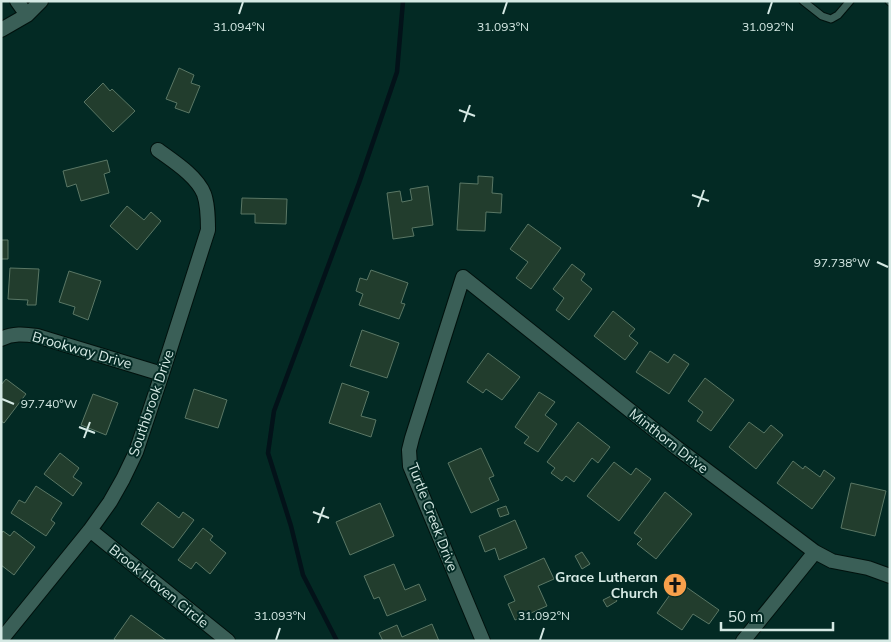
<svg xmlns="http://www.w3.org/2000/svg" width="891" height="642" font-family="Mulish,sans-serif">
  <rect width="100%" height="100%" fill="#032a24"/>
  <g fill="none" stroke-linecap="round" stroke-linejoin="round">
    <!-- stream -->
    <path stroke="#031219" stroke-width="4.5" d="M337 641 303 575 291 526 268 453 274 411 359 183 397 72 403 1"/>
  </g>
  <!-- building -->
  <path fill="#223d2d" stroke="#5a7765" d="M179 68 194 75 191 83 200 86 189 113 175 108 177 103 166 99Z
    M103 83 110 91 112 89 135 111 113 132 84 102Z
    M107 160 110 172 104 174 109 193 81 201 76 184 67 187 63 171Z
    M478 176 493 177 492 193 502 194 501 213 486 212 485 231 457 230 460 183 478 184Z
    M428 186 433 225 412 228 414 236 393 239 387 193 400 191 402 202 412 200 410 189Z
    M242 198 287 199 286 224 255 223V214H241Z
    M127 206 144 220 151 212 161 221 137 250 110 226Z
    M528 224 561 248 531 289 516 278 528 262 510 249Z
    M1 240H8V259H1Z
    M572 264 585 274 581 280 592 289 569 320 556 310 564 298 553 289Z
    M10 268 39 269 36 305H27L28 300 8 299Z
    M371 270 408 283 401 303 405 304 399 319 359 305 363 294 356 291 360 278 367 280Z
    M69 271 101 281 88 320 73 314 75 307 59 302Z
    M613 311 635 329 629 336 638 343 625 360 594 336Z
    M362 330 399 343 387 378 350 366Z
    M650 351 668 363 674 354 689 364 669 394 636 372Z
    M488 353 520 377 502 400 486 389 483 393 467 382Z
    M705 378 734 400 711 431 697 421 703 412 688 401Z
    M6 379 26 394 4 423 1 421V385Z
    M342 383 369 392 361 416 376 420 371 437 329 423Z
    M194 389 227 400 218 428 185 418Z
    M539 392 555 402 545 415 557 424 538 452 524 443 529 437 515 427Z
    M93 394 118 403 106 435 81 425Z
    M578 422 610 447 598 463 592 458 574 482 566 476 562 481 551 473 555 468 547 462Z
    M749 422 764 433 771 425 783 435 756 469 729 447Z
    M481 448 494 476 489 478 499 500 471 513 448 463Z
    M60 453 79 468 73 477 82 483 73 496 44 474Z
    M793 461 803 469 805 466 820 477 824 470 835 478 812 509 777 483Z
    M614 462 631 475 636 468 651 479 619 521 587 496Z
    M851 483 886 491 875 536 841 528Z
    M36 486 62 503 51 520 55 523 46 536 11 513 19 500 25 503Z
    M665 492 692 514 656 559 637 544 642 539 634 533Z
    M158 502 179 518 183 512 194 520 173 548 141 524Z
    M380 503 394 536 350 555 336 522Z
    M506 506 509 514 500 517 497 509Z
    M515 520 527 548 499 560 495 548 485 552 479 536Z
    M203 528 213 536 210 540 226 553 210 574 196 562 191 569 178 560Z
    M3 531 10 536 14 531 35 547 14 575 1 565V534Z
    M582 552 590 564 582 569 575 556Z
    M544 558 554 579 538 586 547 606 515 620 508 604 515 601 504 576Z
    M394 564 405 590 419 584 426 600 387 616 379 597 374 599 364 576Z
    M679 582 719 610 709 624 693 614 682 630 657 613Z
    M613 595 617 601 607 607 603 600Z
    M131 615 167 641H117L114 639Z
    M432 624 439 641H383L379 633 397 625 402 637Z"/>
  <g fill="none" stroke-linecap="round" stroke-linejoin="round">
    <!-- service casing -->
    <g stroke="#00110d" stroke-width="9">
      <path id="service" d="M803 1 822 16 831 19 838 15 850 1
        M889 1 890 2"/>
    </g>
    <!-- minor casing -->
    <g stroke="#00110d" stroke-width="16">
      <path id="minor" d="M17 1 27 15
        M1 30 27 15 41 1
        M1 339C13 333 24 334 37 336L162 374
        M90 530 228 641
        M1 640 90 530 110 502 123 479 136 452 162 374 208 230C208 218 208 205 204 194 197 176 173 161 158 150
        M483 641 410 466 409 450 412 438 463 277 677 448 815 552 832 561 868 568 890 576
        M743 641 815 552"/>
    </g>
    <!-- service -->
    <use href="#service" stroke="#3a5f57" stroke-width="7"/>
    <!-- minor -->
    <use href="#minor" stroke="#3a5f57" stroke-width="14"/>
  </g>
  <!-- ticks -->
  <path fill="none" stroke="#d5e9e4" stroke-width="2" d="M239 14 243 2M503 14 507 2M768 14 772 2M459 110 475 116M464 122 470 105M692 195 709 201M698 207 704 190M877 262 888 267M2 399 14 404M79 427 95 433M84 438 90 422M313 512 329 518M318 523 324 507M276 640 280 628M540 640 544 628"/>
  <!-- icons -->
  <defs>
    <g id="church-disc" transform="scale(1.25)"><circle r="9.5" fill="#f8a04b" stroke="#032a24"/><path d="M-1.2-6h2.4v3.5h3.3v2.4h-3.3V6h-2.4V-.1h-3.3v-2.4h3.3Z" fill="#111"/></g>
  </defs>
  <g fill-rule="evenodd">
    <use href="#church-disc" x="675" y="585"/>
  </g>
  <g text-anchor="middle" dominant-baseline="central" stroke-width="4" stroke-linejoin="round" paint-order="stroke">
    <!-- street labels -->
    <g font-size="14" fill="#d5e9e4" stroke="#032a24">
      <text transform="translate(82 350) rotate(16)">Brookway Drive</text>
      <text transform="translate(151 403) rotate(-71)">Southbrook Drive</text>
      <text transform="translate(669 441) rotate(38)">Minthorn Drive</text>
      <text transform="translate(433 517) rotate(69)">Turtle Creek Drive</text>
      <text transform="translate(159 586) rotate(39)">Brook Haven Circle</text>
    </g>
    <!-- poi labels -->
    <g font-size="14" font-weight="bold" fill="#d5e9e4" stroke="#032a24" text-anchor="end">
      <text x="658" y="577">Grace Lutheran<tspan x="658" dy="16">Church</tspan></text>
    </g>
  </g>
  <g font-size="12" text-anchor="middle" fill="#d5e9e4" stroke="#032a24" stroke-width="4" stroke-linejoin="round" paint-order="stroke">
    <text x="239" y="31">31.094°N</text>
    <text x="503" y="31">31.093°N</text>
    <text x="768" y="31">31.092°N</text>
    <text x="842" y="267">97.738°W</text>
    <text x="49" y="408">97.740°W</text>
    <text x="280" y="620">31.093°N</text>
    <text x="544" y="620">31.092°N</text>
  </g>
  <!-- border -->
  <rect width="891" height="642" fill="none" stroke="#d5e9e4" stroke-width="5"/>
  <!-- scale -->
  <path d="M721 622v8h112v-8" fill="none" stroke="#d5e9e4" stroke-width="2.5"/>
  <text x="728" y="622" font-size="15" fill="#d5e9e4" stroke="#032a24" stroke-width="4" paint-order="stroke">50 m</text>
</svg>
